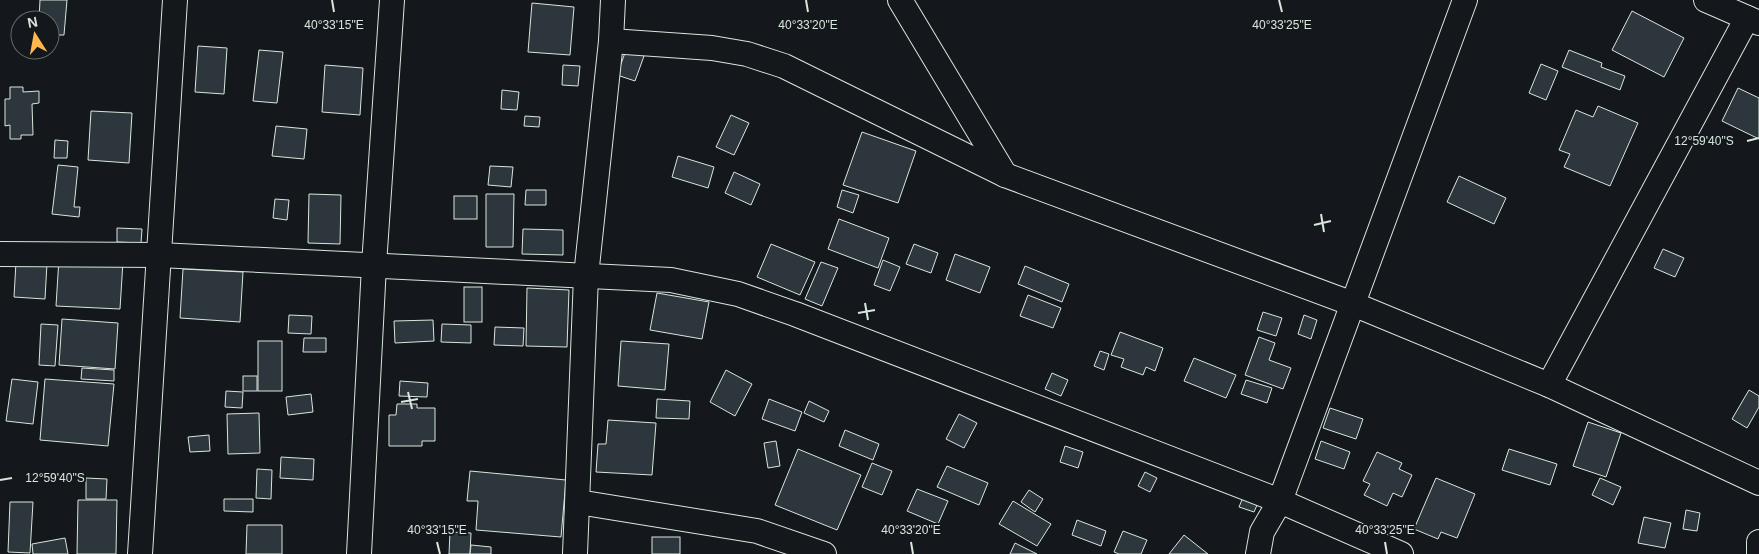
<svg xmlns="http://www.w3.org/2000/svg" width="1759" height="554" viewBox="0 0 1759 554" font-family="Arial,sans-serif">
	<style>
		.building { fill: #2c363c; stroke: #d8e6dc }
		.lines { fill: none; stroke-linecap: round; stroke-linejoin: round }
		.minor-casing { stroke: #d8e6dc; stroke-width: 26 }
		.minor { stroke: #14181c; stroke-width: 24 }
		.ticks { fill: none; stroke: #d8e6dc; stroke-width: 2 }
		.ticks-label { font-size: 12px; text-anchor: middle; fill: #d8e6dc; stroke: #14181c; stroke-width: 4; stroke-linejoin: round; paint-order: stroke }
	</style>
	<rect width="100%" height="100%" fill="#14181c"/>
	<g class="building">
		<polygon points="40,0 67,0 64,35 50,35 50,20 39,20"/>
		<polygon points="532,3 574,7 570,55 528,52"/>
		<polygon points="1632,11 1684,38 1664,77 1612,50"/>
		<polygon points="198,46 227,48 224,94 195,92"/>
		<polygon points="259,50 283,52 277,103 253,101"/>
		<polygon points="626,50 644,56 635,81 617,75"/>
		<polygon points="1569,50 1602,63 1601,67 1625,76 1620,90 1562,67"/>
		<polygon points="1541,64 1558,71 1546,100 1529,93"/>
		<polygon points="325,65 363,68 360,115 322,112"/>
		<polygon points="563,65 580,66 578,86 562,85"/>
		<polygon points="10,87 23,87 23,92 39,91 39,103 32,104 33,135 21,135 21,139 10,139 10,125 5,126 5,99 10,99"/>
		<polygon points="1738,88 1759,98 1759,139 1722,121"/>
		<polygon points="502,90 519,92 517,110 501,109"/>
		<polygon points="1598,106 1638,123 1610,186 1564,167 1570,154 1559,150 1576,110 1593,117"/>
		<polygon points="91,111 132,113 129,163 88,160"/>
		<polygon points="731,115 749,123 734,155 716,147"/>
		<polygon points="525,116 540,117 539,127 524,126"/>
		<polygon points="276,126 307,129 304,159 272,156"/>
		<polygon points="862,132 916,151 898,203 843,185"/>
		<polygon points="55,140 68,141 67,158 54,158"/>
		<polygon points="678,156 714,167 708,188 672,177"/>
		<polygon points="58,165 78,167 74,207 80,207 79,217 52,214"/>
		<polygon points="490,166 513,167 511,187 488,185"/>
		<polygon points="734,172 760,184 751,205 725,193"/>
		<polygon points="1459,176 1506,198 1494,224 1447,202"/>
		<polygon points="526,190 546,190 546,205 525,205"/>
		<polygon points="842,190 859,195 853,213 837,207"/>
		<polygon points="309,194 341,195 340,244 308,243"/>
		<polygon points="486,194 514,194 513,247 486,247"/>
		<rect x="454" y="196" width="23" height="23"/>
		<polygon points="275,199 289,200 287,220 273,218"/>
		<polygon points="839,219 889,238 878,268 828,249"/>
		<polygon points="117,228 142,229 141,243 117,242"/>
		<polygon points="523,229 563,230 563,255 522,254"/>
		<polygon points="771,244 815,262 800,295 757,277"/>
		<polygon points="914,244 938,253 931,273 906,264"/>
		<polygon points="1663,249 1684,258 1675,277 1654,268"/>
		<polygon points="955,254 990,267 980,293 946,280"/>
		<polygon points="59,258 123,261 120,309 56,306"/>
		<polygon points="883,260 900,267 890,291 874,285"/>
		<polygon points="16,262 47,263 45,299 14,297"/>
		<polygon points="821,262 838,268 822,306 805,299"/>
		<polygon points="1025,266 1069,284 1062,302 1018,284"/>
		<polygon points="183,269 243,272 240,322 180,318"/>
		<rect x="464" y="287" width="18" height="35"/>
		<polygon points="527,288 569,290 567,347 526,346"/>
		<polygon points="657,293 709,302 702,339 650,330"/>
		<polygon points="1028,295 1061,308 1053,328 1020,316"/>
		<polygon points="1263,312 1282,318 1276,336 1257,330"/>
		<polygon points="289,315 312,316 311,334 288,333"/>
		<polygon points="1304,315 1317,320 1311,339 1298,334"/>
		<polygon points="62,319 118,323 115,369 59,365"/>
		<polygon points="433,320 434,341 395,343 394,321"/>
		<polygon points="41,324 58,325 55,366 39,365"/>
		<polygon points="442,324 471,325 471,343 441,342"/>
		<polygon points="495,327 524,328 523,346 494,345"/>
		<polygon points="1120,332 1163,348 1155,371 1146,367 1143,375 1121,367 1124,359 1111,355"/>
		<polygon points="1259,337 1275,343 1269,360 1291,368 1283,389 1245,375"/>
		<polygon points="304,338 326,338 326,352 303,352"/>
		<rect x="258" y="341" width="24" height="50"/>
		<polygon points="621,341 669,344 665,390 618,386"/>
		<polygon points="1100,351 1109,354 1104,370 1094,366"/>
		<polygon points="1194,358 1236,375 1226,398 1184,381"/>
		<polygon points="82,368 114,370 114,381 81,379"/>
		<polygon points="726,370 752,384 735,416 710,402"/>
		<polygon points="1052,373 1068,380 1061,396 1045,389"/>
		<rect x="243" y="376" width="14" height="15"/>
		<polygon points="12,379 38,382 33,424 6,421"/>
		<polygon points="45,379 114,384 108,446 40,440"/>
		<polygon points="1246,380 1272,388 1267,403 1241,394"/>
		<polygon points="400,381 428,383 427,397 399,396"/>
		<polygon points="1749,390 1759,396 1759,407 1747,428 1732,419"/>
		<polygon points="226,391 243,392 242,408 225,407"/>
		<polygon points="311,394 313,412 288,415 286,397"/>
		<polygon points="657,399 690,401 689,419 656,418"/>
		<polygon points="769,399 802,412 795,431 762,419"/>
		<polygon points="809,401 829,411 824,422 804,413"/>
		<polygon points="397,404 417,404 417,408 435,408 435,441 422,441 422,446 389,446 389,415 396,415"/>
		<polygon points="1330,408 1363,419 1356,439 1323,428"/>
		<polygon points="259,413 260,453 228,454 227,414"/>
		<polygon points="959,414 977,423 964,448 946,439"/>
		<polygon points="608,420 656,423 652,475 596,472 598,444 606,444"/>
		<polygon points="1588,422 1621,433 1606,477 1573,466"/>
		<polygon points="845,430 879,444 873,460 839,446"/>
		<polygon points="209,435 210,451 190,452 188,437"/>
		<polygon points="776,441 780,466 768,468 764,443"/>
		<polygon points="1321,441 1350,452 1344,469 1315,459"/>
		<polygon points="1065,446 1083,452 1078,468 1060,462"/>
		<polygon points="798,449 861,475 837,530 775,505"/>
		<polygon points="1509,449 1557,464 1550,485 1502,470"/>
		<polygon points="1377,452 1402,463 1399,469 1412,475 1402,497 1393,493 1387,506 1364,495 1370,484 1363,481"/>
		<polygon points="281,457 314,459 313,480 280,478"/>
		<polygon points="872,463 892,471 882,495 862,487"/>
		<polygon points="947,466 988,483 979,505 937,487"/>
		<polygon points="257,469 272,470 271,499 256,498"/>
		<polygon points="470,471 566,480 561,537 476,530 478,501 467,501"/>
		<polygon points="1145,472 1157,478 1150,492 1138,486"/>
		<polygon points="86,478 107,479 106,499 86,499"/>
		<polygon points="1436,478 1475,494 1457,538 1441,532 1438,539 1414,529"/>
		<polygon points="1600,478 1621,487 1613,505 1592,495"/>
		<polygon points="917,489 948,501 938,524 907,511"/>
		<polygon points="1029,490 1043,499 1035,512 1021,502"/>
		<polygon points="1246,490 1261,496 1254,512 1239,507"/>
		<polygon points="224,499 253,499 253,512 224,511"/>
		<polygon points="78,500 117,500 116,554 77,554"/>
		<polygon points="1013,501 1051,524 1037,546 999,524"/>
		<polygon points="10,502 33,502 30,553 8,552"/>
		<polygon points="1686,510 1700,513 1697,531 1683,529"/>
		<polygon points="1644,517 1671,523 1665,548 1638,543"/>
		<polygon points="1077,520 1106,531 1101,546 1072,535"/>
		<polygon points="247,525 282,525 282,554 246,554"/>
		<polygon points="1123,531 1147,540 1141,554 1119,554 1114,552"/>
		<polygon points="450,532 471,533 470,554 449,554"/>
		<polygon points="1184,535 1208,554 1169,554"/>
		<rect x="652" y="537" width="28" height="17"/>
		<polygon points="65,538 68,554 33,554 32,544"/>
		<polygon points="1015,543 1037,554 1010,554"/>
		<polygon points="471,545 491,547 491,554 470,554"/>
	</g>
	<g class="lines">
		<defs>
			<g id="minor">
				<polyline points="900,0 1005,175"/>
				<polyline points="1706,0 1759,23"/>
				<polyline points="611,41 712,48 747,54 784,66 1005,175 1353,304 1549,385 1759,483"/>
				<polyline points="0,254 159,255 671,280 738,294 795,314 1280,501 1401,554"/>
				<polyline points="1549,385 1747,18"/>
				<polyline points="578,502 757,531 824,554"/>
				<polyline points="140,554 175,0"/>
				<polyline points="359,554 374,265 392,0"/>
				<polyline points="575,554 586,276 611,41 613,0"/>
				<polyline points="1258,554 1262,532 1280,501 1465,0"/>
				<polyline points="1759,554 1759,542"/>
			</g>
		</defs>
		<use href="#minor" class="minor-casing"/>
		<use href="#minor" class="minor"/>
	</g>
	<path class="ticks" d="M332,0L334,12M806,0L808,12M1279,0L1282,12M1747,141L1759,138M1321,214L1324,232M1314,225L1331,221M865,303L868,320M858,313L875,310M408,392L412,409M401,402L418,399M0,480L12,478M437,542L440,554M911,542L913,554M1385,542L1387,554"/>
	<g class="ticks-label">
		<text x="334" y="29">40°33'15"E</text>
		<text x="808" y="29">40°33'20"E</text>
		<text x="1282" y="29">40°33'25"E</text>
		<text x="1704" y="145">12°59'40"S</text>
		<text x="55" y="482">12°59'40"S</text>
		<text x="437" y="534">40°33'15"E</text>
		<text x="911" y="534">40°33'20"E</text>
		<text x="1385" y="534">40°33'25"E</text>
	</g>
	<g transform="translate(35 35) rotate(349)"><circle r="24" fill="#14181c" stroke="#626a69"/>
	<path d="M0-4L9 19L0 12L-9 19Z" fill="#ffb74d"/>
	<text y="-8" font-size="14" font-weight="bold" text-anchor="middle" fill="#d8e6dc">N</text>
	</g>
</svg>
